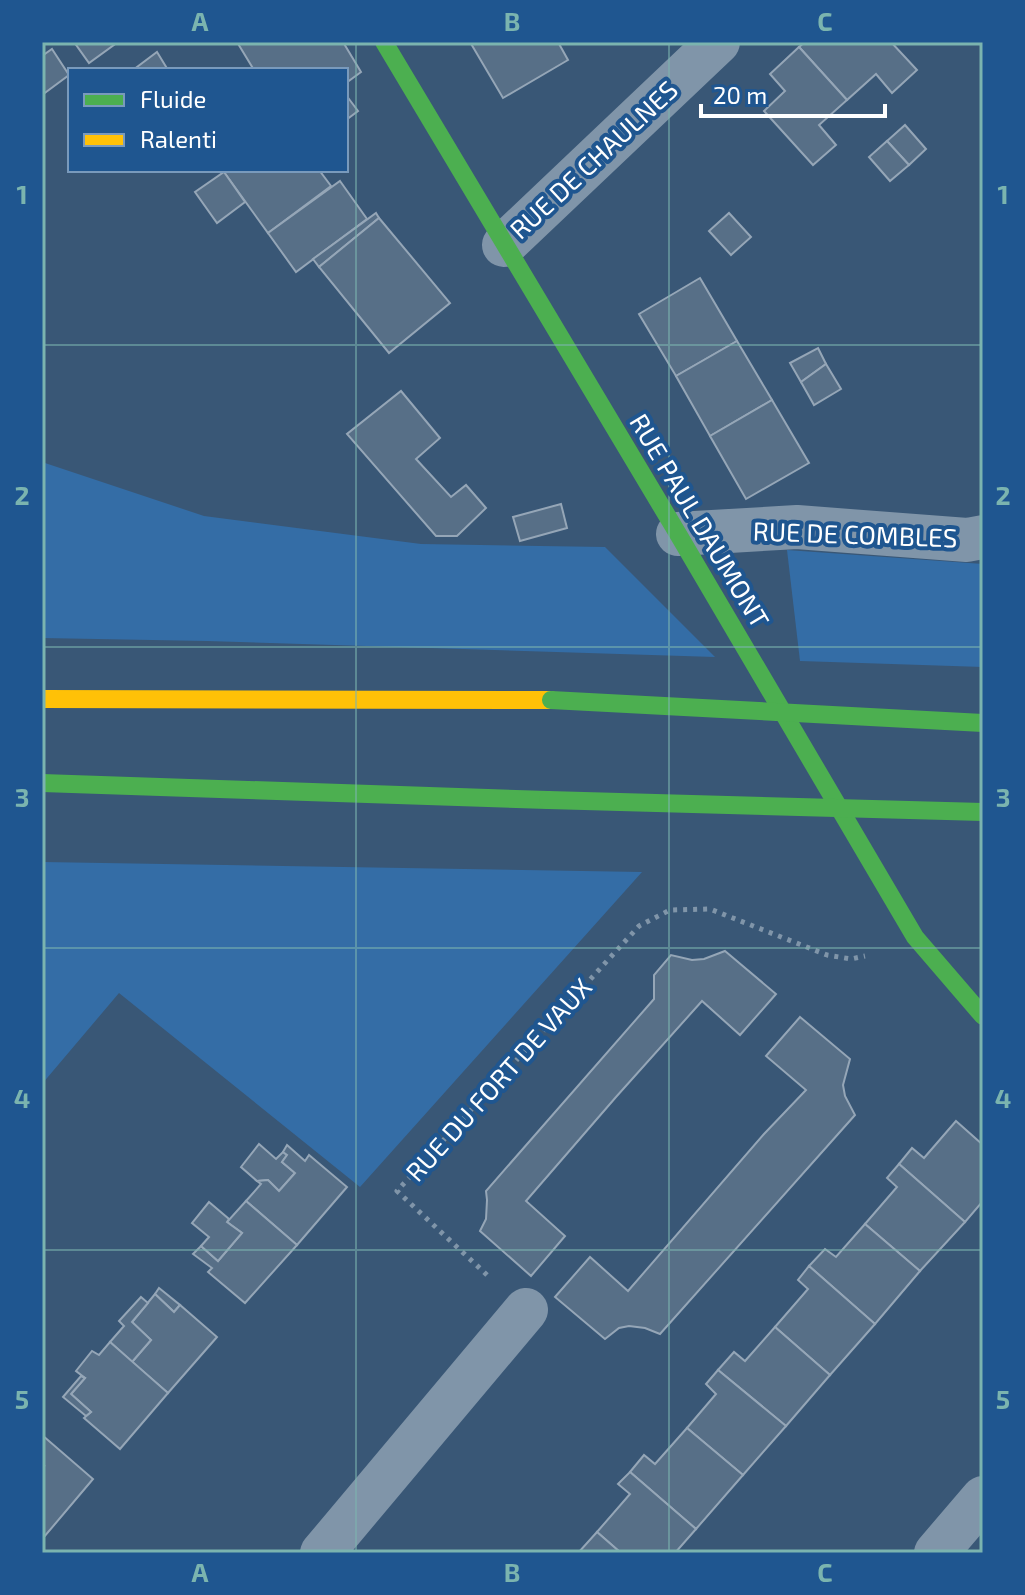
<svg xmlns="http://www.w3.org/2000/svg" width="1025" height="1595" viewBox="0 0 1025 1595" font-family="'Exo 2',sans-serif">
	<style>
		.green { fill: #346da6 }
		.building { fill: #576f87; stroke: #95a6b7; stroke-width: 2 }
		.lines { fill: none; stroke-linecap: round; stroke-linejoin: round }
		.path { stroke: #8095a9; stroke-width: 5; stroke-dasharray: 4 6; stroke-linecap: butt }
		.street { stroke: #8095a9; stroke-width: 44 }
		.fast { stroke: #4caf50; stroke-width: 18 }
		.slow { stroke: #ffc107; stroke-width: 18 }
		.fast-bridge { stroke: #4caf50; stroke-width: 18 }
		.grid { fill: none; stroke: #7bb4af; stroke-width: 2; stroke-opacity: 0.55 }
		.labels { text-anchor: middle; stroke-width: 8; stroke-linejoin: round; paint-order: stroke }
		.street-label { font-size: 26px; fill: #fff; stroke: #1f5690 }
		.neatline { fill: none; stroke: #7bb4af; stroke-width: 3 }
		.grid-label { font-size: 26px; text-anchor: middle; font-weight: bold; fill: #7bb4af }
	</style>
	<rect width="100%" height="100%" fill="#395776"/>
	<g class="green">
		<polygon points="42,462 204,516 421,544 605,547 715,657 207,641 42,638"/>
		<polygon points="787,550 983,564 983,667 800,661"/>
		<polygon points="42,862 642,872 360,1187 119,993 42,1084"/>
	</g>
	<g class="building">
		<polygon points="74,42 118,42 89,63"/>
		<polygon points="237,42 343,42 361,72 346,83 346,70 254,70"/>
		<polygon points="470,42 558,42 568,60 503,98"/>
		<polygon points="805,42 891,42 917,70 892,93 876,74 847,100 799,47"/>
		<polygon points="799,47 847,100 819,125 836,145 813,165 764,111 785,91 770,74"/>
		<polygon points="52,49 69,75 42,95 42,56"/>
		<polygon points="157,52 168,70 133,70"/>
		<polygon points="346,95 358,111 346,120"/>
		<polygon points="905,125 926,149 909,165 887,141"/>
		<polygon points="887,141 909,165 890,181 869,157"/>
		<polygon points="227,170 319,170 331,186 268,233 224,172"/>
		<polygon points="224,172 245,202 217,223 195,192"/>
		<polygon points="340,181 367,219 296,272 268,233"/>
		<polygon points="376,213 379,218 319,267 313,259"/>
		<polygon points="729,213 751,237 731,255 709,231"/>
		<polygon points="379,218 450,303 389,353 319,267"/>
		<polygon points="700,278 737,341 676,376 639,314"/>
		<polygon points="737,341 772,400 710,436 676,376"/>
		<polygon points="818,348 826,364 801,382 790,363"/>
		<polygon points="826,364 841,389 814,405 801,382"/>
		<polygon points="401,391 440,438 416,459 451,497 466,485 486,508 457,536 436,536 347,434"/>
		<polygon points="772,400 809,463 746,499 710,436"/>
		<polygon points="561,504 567,528 520,541 513,517"/>
		<polygon points="725,951 776,994 740,1035 702,1001 616,1097 526,1201 565,1236 531,1276 480,1231 486,1219 487,1200 486,1191 654,999 654,975 671,955 692,960 704,959"/>
		<polygon points="800,1017 850,1059 843,1085 845,1096 855,1115 660,1334 645,1328 629,1326 619,1328 605,1339 555,1297 590,1257 628,1291 764,1134 806,1090 766,1056"/>
		<polygon points="956,1121 983,1145 983,1201 965,1222 899,1164 912,1148 924,1158"/>
		<polygon points="259,1144 276,1159 283,1152 287,1155 282,1162 295,1173 279,1191 268,1180 257,1181 241,1167"/>
		<polygon points="287,1145 305,1161 309,1155 347,1187 297,1245 246,1201 261,1184 257,1181 268,1180 279,1191 295,1173 282,1162 287,1155 283,1152"/>
		<polygon points="899,1164 965,1222 920,1271 865,1224 897,1187 887,1178"/>
		<polygon points="246,1201 297,1245 245,1303 208,1272 212,1268 193,1254 201,1246 218,1261 242,1233 227,1222"/>
		<polygon points="209,1202 229,1219 227,1222 242,1233 218,1261 201,1246 209,1237 192,1223"/>
		<polygon points="865,1224 920,1271 875,1324 809,1266 825,1249 836,1257"/>
		<polygon points="809,1266 875,1324 830,1375 775,1327 808,1289 798,1280"/>
		<polygon points="159,1288 180,1305 174,1312 155,1294"/>
		<polygon points="155,1294 174,1312 180,1305 217,1337 168,1393 132,1362 151,1340 132,1322"/>
		<polygon points="141,1297 148,1303 132,1322 151,1340 132,1362 110,1342 124,1326 119,1321"/>
		<polygon points="775,1327 830,1375 786,1426 718,1370 734,1352 745,1361"/>
		<polygon points="110,1342 168,1393 120,1449 84,1418 91,1412 71,1394 85,1378 76,1371 92,1351 99,1355"/>
		<polygon points="718,1370 786,1426 743,1475 687,1428 716,1394 706,1384"/>
		<polygon points="81,1376 85,1378 71,1394 91,1412 86,1416 63,1397"/>
		<polygon points="687,1428 743,1475 696,1529 630,1472 644,1455 655,1464"/>
		<polygon points="42,1435 93,1479 44,1537 42,1536 42,1468 44,1466 42,1465"/>
		<polygon points="630,1472 696,1529 675,1553 621,1553 597,1532 630,1494 618,1484"/>
		<polygon points="597,1532 621,1553 578,1553"/>
	</g>
	<g class="lines">
		<polyline class="path" points="487,1275 397,1191 639,926 670,910 710,909 827,955 851,959 865,956"/>
		<g class="street">
			<polyline points="504,245 718,42"/>
			<polyline points="678,534 797,527 967,540 983,537"/>
			<polyline points="322,1553 526,1310"/>
			<polyline points="936,1553 983,1498"/>
		</g>
		<g class="fast">
			<polyline points="384,42 678,534 915,937 983,1016"/>
			<polyline points="42,783 548,800"/>
		</g>
		<polyline class="slow" points="42,699 551,700"/>
		<g class="fast-bridge">
			<polyline points="551,700 983,723"/>
			<polyline points="548,800 983,812"/>
		</g>
	</g>
	<path class="grid" d="M356,42V1553M669,42V1553M42,345H983M42,647H983M42,948H983M42,1250H983"/>
	<g class="labels">
		<g class="street-label">
			<text transform="translate(594 160) rotate(-43)" y="9">RUE DE CHAULNES</text>
			<text transform="translate(699 521) rotate(59)" y="9">RUE PAUL DAUMONT</text>
			<text transform="translate(855 535) rotate(2)" y="9">RUE DE COMBLES</text>
			<text transform="translate(499 1080) rotate(-48)" y="9">RUE DU FORT DE VAUX</text>
		</g>
	</g>
	<rect width="1025" height="1595" fill="none" stroke="#1f5690" stroke-width="88"/>
	<rect x="68" y="68" width="280" height="104" fill="#1f5690" stroke="#799abc" stroke-width="2"/>
	<rect x="84" y="94" width="40" height="12" fill="#4caf50" stroke="#799abc" stroke-width="2"/>
	<text x="140" y="108" font-size="24" fill="#ffffff">Fluide</text>
	<rect x="84" y="134" width="40" height="12" fill="#ffc107" stroke="#799abc" stroke-width="2"/>
	<text x="140" y="148" font-size="24" fill="#ffffff">Ralenti</text>
	<path d="M701 104v12h184v-12" fill="none" stroke="#ffffff" stroke-width="4"/>
	<text x="713" y="104" font-size="24" fill="#ffffff" stroke="#1f5690" stroke-width="6" paint-order="stroke">20 m</text>
	<rect x="44" y="44" width="937" height="1507" class="neatline"/>
	<g class="grid-label">
		<text x="200" y="31">A</text>
		<text x="512" y="31">B</text>
		<text x="825" y="31">C</text>
		<text x="22" y="204">1</text>
		<text x="1003" y="204">1</text>
		<text x="22" y="505">2</text>
		<text x="1003" y="505">2</text>
		<text x="22" y="807">3</text>
		<text x="1003" y="807">3</text>
		<text x="22" y="1108">4</text>
		<text x="1003" y="1108">4</text>
		<text x="22" y="1409">5</text>
		<text x="1003" y="1409">5</text>
		<text x="200" y="1582">A</text>
		<text x="512" y="1582">B</text>
		<text x="825" y="1582">C</text>
	</g>
</svg>
